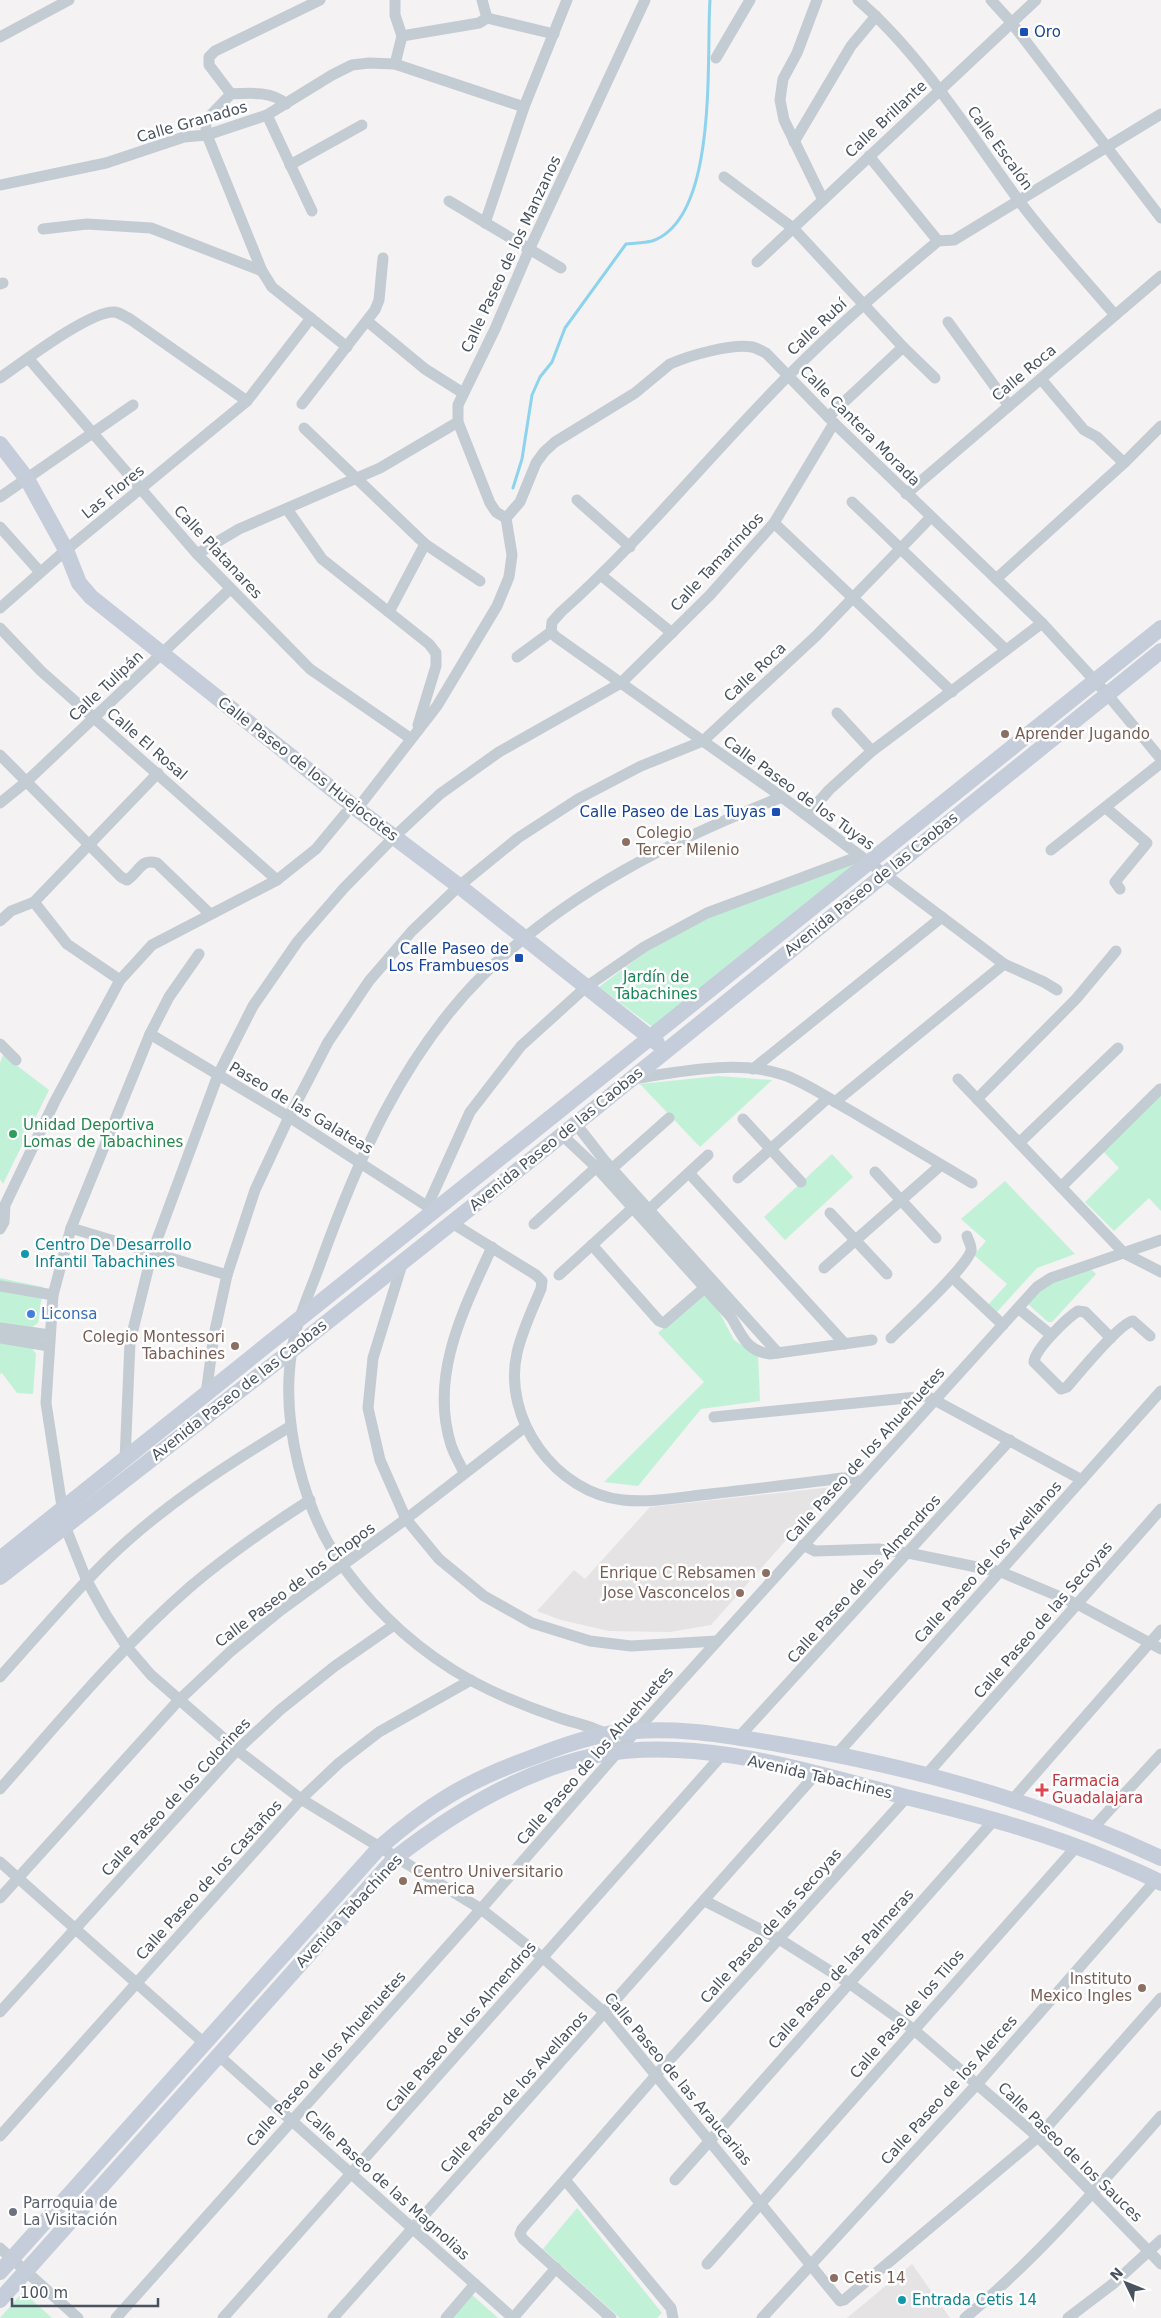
<svg xmlns="http://www.w3.org/2000/svg" width="1161" height="2318" viewBox="0 0 1161 2318" font-family="'DejaVu Sans',sans-serif">
	<style>
		.education { fill: #e5e3e4 }
		.green { fill: #c1f1d7 }
		.lines { fill: none; stroke-linecap: round; stroke-linejoin: round }
		.stream { stroke: #8ed3ee; stroke-width: 3 }
		.street { stroke: #c3cbd3; stroke-width: 11 }
		.secondary { stroke: #c5cdda; stroke-width: 16 }
		.transit-dot { fill: #1a4fb4; stroke: #fff; stroke-width: 2 }
		.education-dot { fill: #8d6e63; stroke: #fff; stroke-width: 2 }
		.leisure-dot { fill: #2e9e5b; stroke: #fff; stroke-width: 2 }
		.culture-dot { fill: #0f9aa8; stroke: #fff; stroke-width: 2 }
		.shop-dot { fill: #3f7fe0; stroke: #fff; stroke-width: 2 }
		.health-dot { fill: #e0444e; stroke: #fff; stroke-width: 2 }
		.worship-dot { fill: #6b7280; stroke: #fff; stroke-width: 2 }
		.labels { text-anchor: middle; stroke-width: 5; stroke-linejoin: round; paint-order: stroke }
		.transit-label { font-size: 15px; fill: #164399; stroke: #fff; text-anchor: end }
		.street-label { font-size: 15px; fill: #495360; stroke: #fff }
		.education-label { font-size: 15px; fill: #785e54; stroke: #fff; text-anchor: start }
		.park-label { font-size: 15px; fill: #178455; stroke: #fff }
		.leisure-label { font-size: 15px; fill: #27864d; stroke: #fff; text-anchor: start }
		.culture-label { font-size: 15px; fill: #0d838f; stroke: #fff; text-anchor: start }
		.shop-label { font-size: 15px; fill: #366cbe; stroke: #fff; text-anchor: start }
		.health-label { font-size: 15px; fill: #be3a42; stroke: #fff; text-anchor: start }
		.worship-label { font-size: 15px; fill: #5b616d; stroke: #fff; text-anchor: start }
	</style>
	<rect width="100%" height="100%" fill="#f4f2f2"/>
	<g class="education">
		<polygon points="833,1487 711,1625 670,1632 609,1631 561,1620 537,1611 574,1570 585,1579 650,1507"/>
		<polygon points="912,2264 950,2318 847,2318"/>
	</g>
	<g class="green">
		<polygon points="850,862 857,867 654,1028 599,987 646,952 709,917"/>
		<polygon points="3,1055 49,1090 3,1184 0,1179 0,1063"/>
		<polygon points="718,1076 772,1080 700,1147 640,1084"/>
		<polygon points="1161,1094 1161,1211 1149,1198 1114,1231 1085,1202 1119,1168 1103,1151"/>
		<polygon points="832,1154 853,1177 785,1240 764,1217"/>
		<polygon points="1005,1181 1075,1254 1037,1268 996,1313 988,1305 1007,1284 974,1255 986,1241 961,1219"/>
		<polygon points="1090,1268 1096,1274 1052,1322 1048,1322 1029,1305 1029,1301 1045,1284"/>
		<polygon points="0,1278 43,1287 38,1323 32,1327 0,1323"/>
		<polygon points="703,1292 717,1308 734,1340 758,1356 760,1401 701,1409 638,1486 604,1482 704,1382 658,1333"/>
		<polygon points="0,1342 31,1347 36,1354 33,1394 17,1393 2,1373 0,1374"/>
		<polygon points="577,2208 662,2313 657,2318 620,2318 543,2249"/>
		<polygon points="23,2292 52,2318 0,2318"/>
		<polygon points="471,2294 498,2318 451,2318"/>
	</g>
	<g class="lines">
		<path class="stream" d="M513,488L522,459L532,395L540,377L552,362L565,328L626,244C634,243 644,243 652,241C719,218 706,57 710,0"/>
		<g class="street">
			<polyline points="482,0 487,18"/>
			<polyline points="817,0 797,53 783,79 780,100 784,120 823,200"/>
			<path d="M858,0C920,53 969,132 1017,198C1047,239 1083,277 1115,315"/>
			<polyline points="991,0 1011,22 1161,218"/>
			<polyline points="487,18 554,34"/>
			<polyline points="402,36 479,23 487,18"/>
			<polyline points="0,37 69,0"/>
			<polyline points="716,58 750,0"/>
			<polyline points="395,64 402,36 395,15 395,0"/>
			<polyline points="231,94 209,65 209,57 215,51 320,0"/>
			<path d="M286,104C273,91 249,93 231,94L205,121L207,135L262,271L272,287L347,347"/>
			<polyline points="267,115 312,211"/>
			<polyline points="794,142 851,46 876,16"/>
			<polyline points="869,156 938,241"/>
			<polyline points="290,165 362,125"/>
			<polyline points="724,177 793,228 903,347 935,378"/>
			<polyline points="0,185 106,163 184,137 207,135 267,115 332,75 352,65 369,63 395,64 524,107"/>
			<polyline points="449,201 561,268"/>
			<polyline points="485,223 524,107 567,0"/>
			<polyline points="43,229 87,224 151,228 262,271"/>
			<polyline points="757,262 1036,0"/>
			<polyline points="0,284 3,283"/>
			<polyline points="367,321 425,369 463,393"/>
			<polyline points="948,322 1009,406"/>
			<polyline points="29,359 197,554 310,669 410,738"/>
			<path d="M0,378C22,363 90,310 115,312C120,313 126,317 130,319L247,401"/>
			<polyline points="1041,379 1084,430 1097,437 1124,463"/>
			<polyline points="302,404 375,310 379,300 383,258"/>
			<polyline points="828,417 903,347"/>
			<polyline points="304,428 425,544 480,581"/>
			<polyline points="906,494 1161,276"/>
			<polyline points="0,497 133,405"/>
			<polyline points="577,500 630,547"/>
			<polyline points="852,502 1006,650"/>
			<polyline points="287,509 322,559 429,644 436,653 436,666 418,725"/>
			<path d="M506,518L520,502L536,463L544,452L555,442L635,393L670,364C688,356 732,343 752,347C757,348 762,351 766,353L834,423L1042,623L1107,694L1161,759"/>
			<polyline points="506,518 496,512 490,503 458,422 458,405 495,329 529,250 645,0"/>
			<polyline points="774,523 952,692"/>
			<polyline points="0,527 40,572"/>
			<polyline points="197,554 239,529 380,468 458,422"/>
			<polyline points="602,576 672,633"/>
			<polyline points="996,579 1124,463 1161,426"/>
			<polyline points="0,608 66,550 247,401 311,318"/>
			<polyline points="389,612 425,544"/>
			<polyline points="0,628 41,671 277,880"/>
			<path d="M551,632L552,622L561,612C643,539 711,453 789,375C836,327 887,284 938,241L954,240L1161,114"/>
			<polyline points="551,632 556,637 782,797 1004,964 1044,982 1057,990"/>
			<polyline points="517,657 551,632"/>
			<polyline points="837,713 872,751"/>
			<path d="M0,755L121,877L127,880C140,872 140,858 157,863L210,914"/>
			<polyline points="0,803 26,782 230,589"/>
			<polyline points="1106,808 1147,843 1115,882 1120,889"/>
			<polyline points="357,809 437,706 497,606 509,577 512,555 506,518"/>
			<polyline points="807,815 829,790 872,751 1042,623"/>
			<polyline points="1051,850 1161,763"/>
			<polyline points="34,902 67,944 120,980"/>
			<polyline points="0,921 11,911 34,902 158,773"/>
			<polyline points="199,954 169,997 150,1034 71,1228 53,1295 46,1403 65,1526 87,1581 106,1615 127,1647 151,1675 237,1750 301,1799 481,1909 542,1957 605,2013 840,2301 844,2300 1038,2137 1161,1998"/>
			<polyline points="150,1034 289,1117 433,1210"/>
			<polyline points="0,1044 16,1060"/>
			<polyline points="753,1069 942,917"/>
			<path d="M632,1079C678,1072 738,1059 784,1075C807,1083 829,1099 851,1111C891,1135 931,1159 972,1183"/>
			<polyline points="958,1079 1124,1253 1161,1272"/>
			<polyline points="977,1099 1076,999 1116,951"/>
			<polyline points="835,1102 1004,964"/>
			<polyline points="743,1119 801,1182"/>
			<polyline points="576,1124 604,1160 778,1353"/>
			<path d="M562,1135L596,1167L731,1317C742,1335 746,1351 770,1354L872,1340"/>
			<polyline points="1019,1143 1118,1048"/>
			<polyline points="875,1172 936,1238"/>
			<polyline points="607,1173 669,1118"/>
			<polyline points="689,1173 845,1344"/>
			<polyline points="738,1178 828,1098"/>
			<polyline points="1061,1187 1160,1089"/>
			<polyline points="427,1207 470,1112 521,1046 586,987 644,947 707,913 860,856"/>
			<polyline points="830,1213 887,1274"/>
			<polyline points="643,1215 708,1155"/>
			<path d="M452,1223L536,1275L542,1281L541,1289C532,1310 522,1331 517,1353C502,1419 556,1493 623,1500C652,1503 681,1497 710,1494C754,1489 798,1484 842,1478H852L860,1482"/>
			<polyline points="534,1224 601,1163"/>
			<polyline points="71,1228 227,1275"/>
			<polyline points="0,1229 4,1222 5,1205 55,1101 120,980 152,945 277,880 316,849 345,814"/>
			<polyline points="592,1245 659,1321 664,1323 709,1284"/>
			<polyline points="403,1261 373,1358 368,1408 380,1460 406,1519 439,1559 484,1596 532,1623 590,1641 631,1646 717,1641"/>
			<polyline points="824,1268 941,1165"/>
			<polyline points="559,1275 637,1204"/>
			<polyline points="952,1277 1003,1325"/>
			<polyline points="0,1286 53,1295"/>
			<polyline points="1018,1308 1051,1335"/>
			<polyline points="0,1328 50,1335"/>
			<polyline points="0,1338 49,1346"/>
			<path d="M891,1338C907,1322 965,1269 971,1251C972,1246 968,1240 967,1236"/>
			<path d="M1111,1338L1085,1312L1078,1311C1067,1318 1035,1349 1034,1362L1061,1389L1067,1387C1078,1374 1120,1323 1133,1321L1150,1336"/>
			<polyline points="206,1394 214,1335 227,1275 255,1190 289,1117 328,1042 369,981 412,931 459,886 518,838 578,799 641,766 703,741 816,636 931,517"/>
			<polyline points="714,1417 927,1396 1082,1480"/>
			<polyline points="125,1460 130,1342 152,1253 218,1075 253,1006 298,941 344,888 394,837 440,794 499,752 621,683 710,595 774,523 834,423"/>
			<path d="M464,1473C460,1464 454,1454 451,1445C429,1375 464,1309 492,1247"/>
			<polyline points="803,1545 815,1551 878,1549 908,1553 1001,1572 1077,1604 1161,1649"/>
			<path d="M0,1677C36,1637 71,1595 110,1557C164,1505 228,1464 291,1426"/>
			<polyline points="739,1737 1010,1440"/>
			<path d="M619,1752C616,1747 612,1739 607,1735C597,1727 570,1722 557,1717C527,1707 498,1695 470,1680C420,1652 378,1614 345,1569C303,1512 280,1420 292,1350C296,1322 309,1294 319,1267C357,1161 402,1056 483,975C567,892 674,839 782,797"/>
			<polyline points="837,1754 1161,1391"/>
			<polyline points="927,1774 1161,1509"/>
			<path d="M0,1789C61,1720 120,1648 190,1587C228,1555 268,1527 310,1500"/>
			<polyline points="1013,1799 1161,1630"/>
			<polyline points="1093,1828 1161,1754"/>
			<polyline points="0,1862 204,2043"/>
			<polyline points="0,1898 178,1701 230,1652 281,1610 406,1519 525,1427"/>
			<polyline points="705,1901 779,1939 849,1983 913,2029 1038,2137 1161,2264"/>
			<polyline points="0,2012 237,1750 280,1710 335,1666 394,1625"/>
			<polyline points="218,2055 513,2318"/>
			<polyline points="0,2136 301,1799 339,1763 379,1732 471,1680"/>
			<polyline points="675,2180 995,1819"/>
			<polyline points="566,2181 671,2308 673,2318"/>
			<polyline points="0,2248 78,2318"/>
			<polyline points="707,2264 1077,1846"/>
			<polyline points="116,2318 481,1909 637,1730 1037,1287 1051,1278 1161,1240"/>
			<polyline points="223,2318 722,1755"/>
			<polyline points="333,2318 816,1774"/>
			<polyline points="446,2318 475,2284"/>
			<polyline points="513,2318 556,2268"/>
			<polyline points="611,2318 523,2239 520,2234 522,2229 657,2074 907,1797"/>
			<polyline points="762,2318 978,2083 1156,1880"/>
			<path d="M965,2318C1037,2258 1099,2186 1161,2116"/>
			<polyline points="1068,2318 1114,2283 1161,2240"/>
		</g>
		<g class="secondary">
			<polyline points="0,444 27,479 66,550 79,583 91,597 357,809 459,886 657,1043"/>
			<polyline points="0,1559 1161,628"/>
			<polyline points="0,1577 292,1350 562,1135 1161,651"/>
			<path d="M0,2272L379,1848C428,1805 467,1781 528,1759C554,1749 580,1739 608,1734C667,1725 719,1734 778,1744C910,1766 1039,1801 1161,1858"/>
			<path d="M0,2300L395,1858C454,1812 523,1770 597,1755C699,1735 812,1773 910,1798C979,1815 1047,1833 1113,1861C1129,1868 1146,1874 1161,1883"/>
		</g>
	</g>
	<g class="transit-dot">
		<rect x="1019" y="27" width="10" height="10" rx="2.5"/>
		<rect x="771" y="807" width="10" height="10" rx="2.5"/>
		<rect x="514" y="953" width="10" height="10" rx="2.5"/>
	</g>
	<g class="education-dot">
		<circle cx="1005" cy="734" r="5"/>
		<circle cx="626" cy="842" r="5"/>
		<circle cx="235" cy="1346" r="5"/>
		<circle cx="766" cy="1573" r="5"/>
		<circle cx="740" cy="1593" r="5"/>
		<circle cx="403" cy="1881" r="5"/>
		<circle cx="1142" cy="1988" r="5"/>
		<circle cx="834" cy="2278" r="5"/>
	</g>
	<circle class="leisure-dot" cx="13" cy="1134" r="5"/>
	<g class="culture-dot">
		<circle cx="25" cy="1254" r="5"/>
		<circle cx="902" cy="2300" r="5"/>
	</g>
	<circle class="shop-dot" cx="31" cy="1314" r="5"/>
	<path class="health-dot" d="M1039.5 1782.5h5v5h5v5h-5v5h-5v-5h-5v-5h5z"/>
	<circle class="worship-dot" cx="13" cy="2212" r="5"/>
	<g class="labels">
		<g class="transit-label">
			<text x="1034" y="37" text-anchor="start">Oro</text>
			<text x="766" y="817">Calle Paseo de Las Tuyas</text>
			<text x="509" y="954">Calle Paseo de<tspan x="509" dy="17">Los Frambuesos</tspan></text>
		</g>
		<g class="street-label">
			<text transform="translate(886 119) rotate(-43)" y="5">Calle Brillante</text>
			<text transform="translate(192 122) rotate(-16)" y="5">Calle Granados</text>
			<text transform="translate(1000 148) rotate(54)" y="5">Calle Escalón</text>
			<text transform="translate(511 254) rotate(-65)" y="5">Calle Paseo de los Manzanos</text>
			<text transform="translate(817 327) rotate(-43)" y="5">Calle Rubí</text>
			<text transform="translate(1024 373) rotate(-40)" y="5">Calle Roca</text>
			<text transform="translate(860 426) rotate(45)" y="5">Calle Cantera Morada</text>
			<text transform="translate(113 492) rotate(-39)" y="5">Las Flores</text>
			<text transform="translate(218 552) rotate(47)" y="5">Calle Platanares</text>
			<text transform="translate(717 562) rotate(-47)" y="5">Calle Tamarindos</text>
			<text transform="translate(755 672) rotate(-43)" y="5">Calle Roca</text>
			<text transform="translate(106 686) rotate(-43)" y="5">Calle Tulipán</text>
			<text transform="translate(147 744) rotate(41)" y="5">Calle El Rosal</text>
			<text transform="translate(308 769) rotate(38)" y="5">Calle Paseo de los Huejocotes</text>
			<text transform="translate(799 793) rotate(36)" y="5">Calle Paseo de los Tuyas</text>
			<text transform="translate(871 884) rotate(-39)" y="5">Avenida Paseo de las Caobas</text>
			<text transform="translate(301 1108) rotate(31)" y="5">Paseo de las Galateas</text>
			<text transform="translate(556 1139) rotate(-39)" y="5">Avenida Paseo de las Caobas</text>
			<text transform="translate(239 1390) rotate(-38)" y="5">Avenida Paseo de las Caobas</text>
			<text transform="translate(865 1455) rotate(-48)" y="5">Calle Paseo de los Ahuehuetes</text>
			<text transform="translate(988 1562) rotate(-48)" y="5">Calle Paseo de los Avellanos</text>
			<text transform="translate(864 1579) rotate(-48)" y="5">Calle Paseo de los Almendros</text>
			<text transform="translate(295 1585) rotate(-37)" y="5">Calle Paseo de los Chopos</text>
			<text transform="translate(1043 1620) rotate(-49)" y="5">Calle Paseo de las Secoyas</text>
			<text transform="translate(595 1756) rotate(-49)" y="5">Calle Paseo de los Ahuehuetes</text>
			<text transform="translate(820 1777) rotate(13)" y="5">Avenida Tabachines</text>
			<text transform="translate(176 1797) rotate(-47)" y="5">Calle Paseo de los Colorines</text>
			<text transform="translate(209 1880) rotate(-48)" y="5">Calle Paseo de los Castaños</text>
			<text transform="translate(349 1911) rotate(-47)" y="5">Avenida Tabachines</text>
			<text transform="translate(771 1926) rotate(-48)" y="5">Calle Paseo de las Secoyas</text>
			<text transform="translate(841 1969) rotate(-48)" y="5">Calle Paseo de las Palmeras</text>
			<text transform="translate(907 2014) rotate(-49)" y="5">Calle Pase de los Tilos</text>
			<text transform="translate(461 2027) rotate(-49)" y="5">Calle Paseo de los Almendros</text>
			<text transform="translate(326 2059) rotate(-48)" y="5">Calle Paseo de los Ahuehuetes</text>
			<text transform="translate(678 2079) rotate(50)" y="5">Calle Paseo de las Araucarias</text>
			<text transform="translate(949 2090) rotate(-48)" y="5">Calle Paseo de los Alerces</text>
			<text transform="translate(514 2092) rotate(-48)" y="5">Calle Paseo de los Avellanos</text>
			<text transform="translate(1070 2152) rotate(44)" y="5">Calle Paseo de los Sauces</text>
			<text transform="translate(387 2185) rotate(42)" y="5">Calle Paseo de las Magnolias</text>
		</g>
		<g class="education-label">
			<text x="1015" y="739">Aprender Jugando</text>
			<text x="636" y="838">Colegio<tspan x="636" dy="17">Tercer Milenio</tspan></text>
			<text x="225" y="1342" text-anchor="end">Colegio Montessori<tspan x="225" dy="17">Tabachines</tspan></text>
			<text x="756" y="1578" text-anchor="end">Enrique C Rebsamen</text>
			<text x="730" y="1598" text-anchor="end">Jose Vasconcelos</text>
			<text x="413" y="1877">Centro Universitario<tspan x="413" dy="17">America</tspan></text>
			<text x="1132" y="1984" text-anchor="end">Instituto<tspan x="1132" dy="17">Mexico Ingles</tspan></text>
			<text x="844" y="2283">Cetis 14</text>
		</g>
		<g class="park-label">
			<text x="656" y="982">Jardín de<tspan x="656" dy="17">Tabachines</tspan></text>
		</g>
		<g class="leisure-label">
			<text x="23" y="1130">Unidad Deportiva<tspan x="23" dy="17">Lomas de Tabachines</tspan></text>
		</g>
		<g class="culture-label">
			<text x="35" y="1250">Centro De Desarrollo<tspan x="35" dy="17">Infantil Tabachines</tspan></text>
			<text x="912" y="2305">Entrada Cetis 14</text>
		</g>
		<g class="shop-label">
			<text x="41" y="1319">Liconsa</text>
		</g>
		<g class="health-label">
			<text x="1052" y="1786">Farmacia<tspan x="1052" dy="17">Guadalajara</tspan></text>
		</g>
		<g class="worship-label">
			<text x="23" y="2208">Parroquia de<tspan x="23" dy="17">La Visitación</tspan></text>
		</g>
	</g>
	<g transform="translate(1126 2283) rotate(313)" stroke="#ffffff" stroke-width="4" paint-order="stroke">
	<path d="M0-4L9 19L0 12L-9 19Z" fill="#495360"/>
	<text y="-8" font-size="14" font-weight="bold" text-anchor="middle" fill="#495360">N</text>
	</g>
	<path d="M12 2298v8h146v-8" fill="none" stroke="#495360" stroke-width="2.5"/>
	<text x="20" y="2298" font-size="15" fill="#495360" stroke="#ffffff" stroke-width="4" paint-order="stroke">100 m</text>
</svg>
